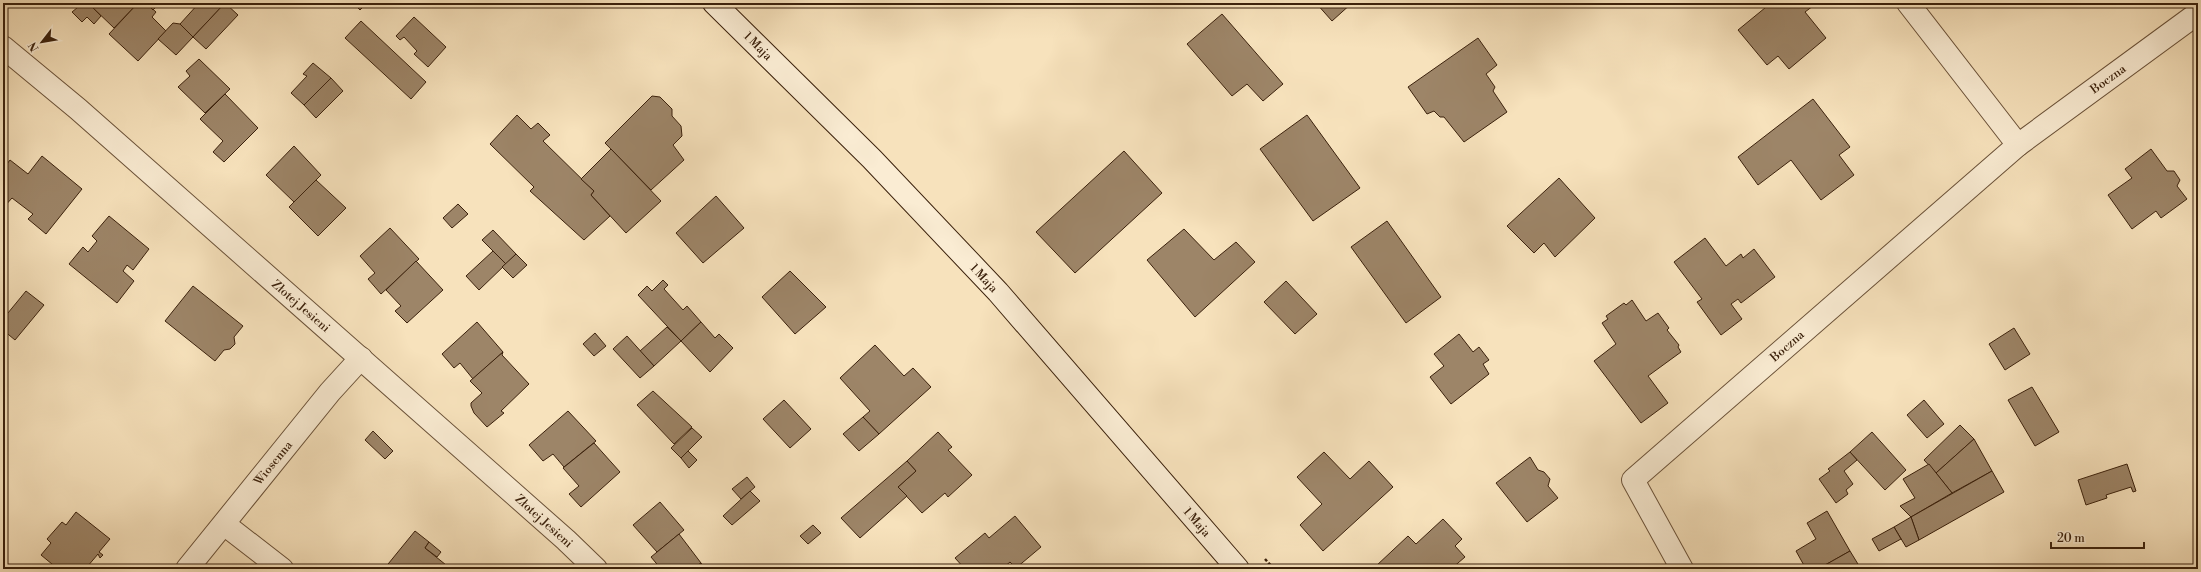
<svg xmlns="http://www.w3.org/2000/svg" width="2201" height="572" viewBox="0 0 2201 572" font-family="'Libre Bodoni',serif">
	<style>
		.building { fill: #9d8568; stroke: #3b210c }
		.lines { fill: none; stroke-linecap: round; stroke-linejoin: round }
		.minor-casing { stroke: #6a5138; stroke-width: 24 }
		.secondary-casing { stroke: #3b210c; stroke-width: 24 }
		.path { stroke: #3b210c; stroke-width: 2.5; stroke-dasharray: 3 2; stroke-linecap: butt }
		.minor { stroke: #faecd3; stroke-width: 22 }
		.secondary { stroke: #faecd3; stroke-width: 22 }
		.labels { text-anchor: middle; stroke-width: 3; stroke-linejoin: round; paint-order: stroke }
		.street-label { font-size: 12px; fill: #3b210c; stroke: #faecd3 }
	</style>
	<rect width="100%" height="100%" fill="#f7e2bc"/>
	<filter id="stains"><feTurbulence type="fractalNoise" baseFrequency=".005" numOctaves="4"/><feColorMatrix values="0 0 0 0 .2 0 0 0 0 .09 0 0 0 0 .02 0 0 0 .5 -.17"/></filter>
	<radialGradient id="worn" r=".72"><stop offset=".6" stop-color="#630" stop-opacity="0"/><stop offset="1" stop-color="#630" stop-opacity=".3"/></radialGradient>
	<g class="building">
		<polygon points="83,3 88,3 101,16 94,24 87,17 82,22 72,12"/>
		<polygon points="88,3 138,3 114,28"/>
		<polygon points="138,3 146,3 156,12 152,17 166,31 138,61 109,34"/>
		<polygon points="146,3 160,3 153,10"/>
		<polygon points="199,3 225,3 193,37 180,24"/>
		<polygon points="225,3 238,15 206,49 193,37"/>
		<polygon points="353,3 367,3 360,10"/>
		<polygon points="1316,3 1352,3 1332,21"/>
		<polygon points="1771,3 1817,3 1805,12 1826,38 1789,69 1778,56 1767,65 1738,30"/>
		<polygon points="1222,14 1283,84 1263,101 1247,84 1232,96 1187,44"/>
		<polygon points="414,17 446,47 428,67 414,54 417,51 404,37 400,40 396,36"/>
		<polygon points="361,21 426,82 411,99 345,38"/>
		<polygon points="173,23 180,24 193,37 176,55 158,39"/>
		<polygon points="1478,38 1497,65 1486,74 1495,87 1493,91 1507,112 1464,142 1444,117 1440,117 1434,111 1427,114 1408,87"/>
		<polygon points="199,59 230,89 205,113 178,87 190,76 186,71"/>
		<polygon points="313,63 331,78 304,105 291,93 307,76 303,74"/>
		<polygon points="331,78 343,91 316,118 304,105"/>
		<polygon points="225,94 258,128 224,162 213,152 223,141 200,119"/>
		<polygon points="652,96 660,97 672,109 672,116 681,126 682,136 673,145 684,160 651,190 605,143"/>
		<polygon points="1813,99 1850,147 1839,155 1854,175 1821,200 1791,160 1758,185 1738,157"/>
		<polygon points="517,115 531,129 538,123 550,135 543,141 594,191 591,195 610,216 584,240 530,191 534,187 490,144"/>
		<polygon points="1307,115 1360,188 1313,221 1260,149"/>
		<polygon points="294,146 321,175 294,202 266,175"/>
		<polygon points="611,149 661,201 626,233 591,195 594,191 581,179"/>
		<polygon points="2151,149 2167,171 2174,171 2180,180 2177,186 2187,199 2161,218 2156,211 2132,229 2108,195 2132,178 2125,169"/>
		<polygon points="1124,151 1162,193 1075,273 1036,232"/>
		<polygon points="42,156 82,189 46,234 28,219 33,214 12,198 3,208 3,169 10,160 28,174"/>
		<polygon points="1559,178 1595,218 1555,257 1544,243 1534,253 1507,226"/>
		<polygon points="316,180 346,208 318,236 289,207"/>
		<polygon points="716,196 744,228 703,263 676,233"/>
		<polygon points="458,204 468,214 452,228 443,218"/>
		<polygon points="109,216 149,249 133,270 127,265 123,271 134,281 117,303 69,264 83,247 88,252 97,241 92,236"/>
		<polygon points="1387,221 1441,297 1406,323 1351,247"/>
		<polygon points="390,228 419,259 381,294 368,279 375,273 360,256"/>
		<polygon points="1184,229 1214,260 1236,242 1255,262 1195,317 1147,260"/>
		<polygon points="493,230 516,254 506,264 482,240"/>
		<polygon points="1705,238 1726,266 1741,254 1743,258 1754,249 1775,277 1741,303 1738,299 1731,304 1742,319 1721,335 1697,302 1702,299 1674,262"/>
		<polygon points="493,251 506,264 479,290 466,276"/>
		<polygon points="516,254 527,265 513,278 502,267"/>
		<polygon points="416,261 443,290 407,323 395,311 401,306 386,290"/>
		<polygon points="790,271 826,307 795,334 762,297"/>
		<polygon points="663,280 668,285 664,289 683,310 687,306 701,322 681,341 638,295 647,286 652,291"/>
		<polygon points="1286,281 1317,314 1295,334 1264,302"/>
		<polygon points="193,286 243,326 234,337 235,344 230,349 224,350 215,361 165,321"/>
		<polygon points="26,291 44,305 15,340 3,330 3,319"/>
		<polygon points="1632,300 1646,321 1658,313 1669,328 1667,330 1679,345 1678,347 1681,352 1648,376 1668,403 1641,423 1594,361 1616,344 1602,323 1608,319 1606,316 1624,303 1626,305"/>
		<polygon points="477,322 503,352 473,379 460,363 454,368 442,354"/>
		<polygon points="701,322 715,338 719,334 733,348 710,372 681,341"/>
		<polygon points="667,327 681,341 654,366 640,351"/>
		<polygon points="2014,328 2030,354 2005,370 1989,344"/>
		<polygon points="595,333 606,346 594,356 583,344"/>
		<polygon points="1459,334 1473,352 1479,347 1489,360 1483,364 1489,374 1451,404 1430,377 1444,366 1434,354"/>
		<polygon points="627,336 654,366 640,378 613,349"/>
		<polygon points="875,345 904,376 913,368 931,387 879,434 863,417 870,411 840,378"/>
		<polygon points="503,352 502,355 529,384 501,411 504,413 487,427 474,413 471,406 471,403 482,393 470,381"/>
		<polygon points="2032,387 2059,432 2035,446 2008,400"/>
		<polygon points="653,391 692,427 674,444 637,405"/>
		<polygon points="784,400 811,429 790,448 763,419"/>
		<polygon points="1924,400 1944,424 1927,438 1907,415"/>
		<polygon points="568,411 596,441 564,467 553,454 543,461 529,445"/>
		<polygon points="863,417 879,434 859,451 843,434"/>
		<polygon points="1960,425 1974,439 1936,473 1924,460"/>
		<polygon points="692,428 702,437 681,458 671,448"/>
		<polygon points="373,431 393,451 385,459 365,440"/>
		<polygon points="938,432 952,447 948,450 972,475 948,497 945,493 922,513 898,487 916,471 907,461"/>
		<polygon points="1872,432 1906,470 1885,490 1850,452"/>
		<polygon points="1974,439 1992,471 1952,493 1936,473"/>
		<polygon points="594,443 620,472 581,507 569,494 579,486 563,468"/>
		<polygon points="688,451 697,460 689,468 681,458"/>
		<polygon points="1324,452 1350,479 1369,461 1393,487 1323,551 1300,525 1322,504 1297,477"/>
		<polygon points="1850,452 1857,460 1844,471 1853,484 1846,490 1848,494 1836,503 1819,479 1830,471 1828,469"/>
		<polygon points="1530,457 1538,470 1544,472 1550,479 1548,486 1558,498 1527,522 1496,483"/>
		<polygon points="907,461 916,471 898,487 907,496 860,538 841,518"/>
		<polygon points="1929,464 1952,493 1911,517 1900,506 1915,498 1903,479"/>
		<polygon points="2127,464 2136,491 2133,492 2131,487 2106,495 2107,498 2086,505 2078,480"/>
		<polygon points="1992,471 2004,492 1919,540 1911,517"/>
		<polygon points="747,477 755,487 741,499 732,489"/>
		<polygon points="750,491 760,501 732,525 723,516"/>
		<polygon points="660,502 684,530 657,552 633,525"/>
		<polygon points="1827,511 1850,551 1818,569 1806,569 1796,551 1816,539 1807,523"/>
		<polygon points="76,512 110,539 99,552 103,555 100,558 98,554 87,567 91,569 58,569 41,555 51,543 47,539 62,522 66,525"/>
		<polygon points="1015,516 1041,547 1016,568 1010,562 1002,569 965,569 955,558 985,533 989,538"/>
		<polygon points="1911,517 1919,540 1906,547 1894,527"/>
		<polygon points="1443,519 1462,539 1455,546 1465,557 1451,569 1379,569 1376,566 1408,536 1416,544"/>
		<polygon points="813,525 821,533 808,544 800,536"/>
		<polygon points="1894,527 1901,539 1879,551 1872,539"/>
		<polygon points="415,531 429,542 425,548 451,569 384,569"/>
		<polygon points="679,534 701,563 693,569 661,569 651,557"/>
		<polygon points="429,542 441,552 437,557 425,548"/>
		<polygon points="1850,551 1861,569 1818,569"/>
		<polygon points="701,563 704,566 701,569 693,569"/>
	</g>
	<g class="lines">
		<defs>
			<g id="minor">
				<polyline points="1908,3 2018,145"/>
				<polyline points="3,47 78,109 566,540 596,569"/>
				<polyline points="224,524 282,569"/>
				<polyline points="187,569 330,392 361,358"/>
				<polyline points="1682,569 1633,480 2018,145 2198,13"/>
			</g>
			<polyline id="secondary" points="714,3 872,159 998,292 1238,569"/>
		</defs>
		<use href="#minor" class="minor-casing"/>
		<use href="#secondary" class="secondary-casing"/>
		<polyline class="path" points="1265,559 1274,569"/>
		<use href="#minor" class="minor"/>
		<use href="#secondary" class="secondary"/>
	</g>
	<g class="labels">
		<g class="street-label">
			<text transform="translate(758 46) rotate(45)" y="4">1 Maja</text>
			<text transform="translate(2108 79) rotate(-36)" y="4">Boczna</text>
			<text transform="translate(984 278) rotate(47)" y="4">1 Maja</text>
			<text transform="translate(301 306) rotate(41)" y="4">Złotej Jesieni</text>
			<text transform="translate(1787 346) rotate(-41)" y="4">Boczna</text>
			<text transform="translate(273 463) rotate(-51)" y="4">Wiosenna</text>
			<text transform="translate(544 521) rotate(42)" y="4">Złotej Jesieni</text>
			<text transform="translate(1197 522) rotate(49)" y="4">1 Maja</text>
		</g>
	</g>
	<rect width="2201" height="572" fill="none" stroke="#f7e2bc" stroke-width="16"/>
	<rect x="4" y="4" width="2193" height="564" fill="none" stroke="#3b210c" stroke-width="2"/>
	<rect x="8" y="8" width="2185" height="556" fill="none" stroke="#3b210c"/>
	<g transform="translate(42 42) rotate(239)" stroke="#faecd3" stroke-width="3" paint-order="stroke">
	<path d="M0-3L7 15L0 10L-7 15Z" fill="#3b210c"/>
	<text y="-6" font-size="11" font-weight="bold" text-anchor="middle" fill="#3b210c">N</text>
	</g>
	<path d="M2051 542v6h93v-6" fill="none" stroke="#3b210c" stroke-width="2"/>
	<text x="2057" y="542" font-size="12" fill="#3b210c" stroke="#faecd3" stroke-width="3" paint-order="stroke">20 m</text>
	<rect width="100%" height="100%" filter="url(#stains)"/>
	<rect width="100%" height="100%" fill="url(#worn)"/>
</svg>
